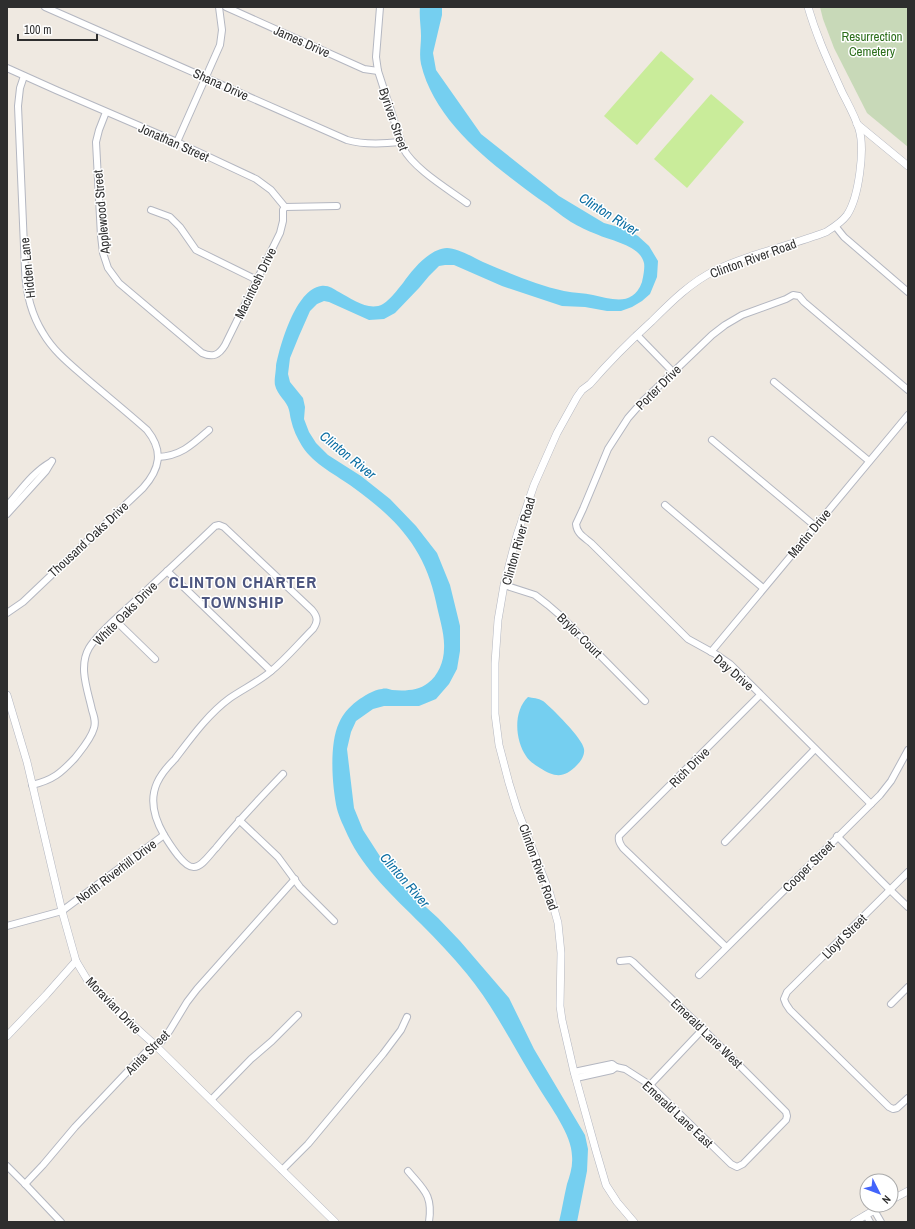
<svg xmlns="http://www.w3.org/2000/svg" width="915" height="1229" viewBox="0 0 915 1229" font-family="'Archivo Narrow',sans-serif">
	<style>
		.cemetery { fill: #c8d9b8 }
		.pitch { fill: #c9ec9a }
		.water { fill: #75cff0 }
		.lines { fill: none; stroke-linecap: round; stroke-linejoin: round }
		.minor-casing { stroke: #b4b7c1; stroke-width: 8 }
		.tertiary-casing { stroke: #b4b7c1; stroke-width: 8 }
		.minor { stroke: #fff; stroke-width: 6 }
		.tertiary { stroke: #fff; stroke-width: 7 }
		.labels { text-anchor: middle; stroke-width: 3; stroke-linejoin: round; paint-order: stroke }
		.park-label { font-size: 13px; fill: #2c6e1b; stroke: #fff }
		.street-label { font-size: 13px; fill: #2e2e2e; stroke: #fff }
		.water-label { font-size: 14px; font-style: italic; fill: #0d6fa3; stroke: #fff }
		.district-label { font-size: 17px; font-weight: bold; letter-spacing: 1px; fill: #4d5680; stroke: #fff }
	</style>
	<rect width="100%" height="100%" fill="#efe9e1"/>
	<polygon class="cemetery" points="820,7 908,7 908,147 867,113 834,48 823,19"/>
	<g class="pitch">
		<polygon points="661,51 694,79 637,145 604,116"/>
		<polygon points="711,94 744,122 687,188 654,159"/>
	</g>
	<g class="water">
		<path d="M420,7H442V15L433,53L436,70L481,134L559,196L604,223L622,228L638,236L649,246L658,261L657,277L650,294L642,301L632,307L621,311H607L585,307L562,306L502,286L454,265H445L439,266L429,276L419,288L395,313L384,319L369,320L329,302L324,301L317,304L310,311L299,336L290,358L288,374L290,382L303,398L305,407L304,419L309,432L316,443L328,455L361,476L390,499L416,526L437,553L450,585L460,626V651L457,669L449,684L436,699L419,706H384L373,709L356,721L351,732L347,749L354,808L363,830L394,878L438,918L460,941L509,998L534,1049L585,1135L588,1149L587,1171L577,1222H559C562,1209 564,1197 567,1184C570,1175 573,1166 572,1156C572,1135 550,1106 539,1088C515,1050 495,1008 467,974C452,956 437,940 421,924C394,897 364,870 348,836C344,827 339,817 337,809C332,786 329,744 339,723C343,714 348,708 357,701C364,696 373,690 382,689C385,688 389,689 392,690C404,691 418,691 428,683C438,676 444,661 444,649C445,634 439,617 436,602C425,549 397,519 354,488C337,475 314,465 302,446C297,438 293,429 291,420C290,417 290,413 289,410C287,401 277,395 275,385C274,381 276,371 276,366C280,345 296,289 321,286C329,285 333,289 339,292C352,299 369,312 383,304C391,299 397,290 403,283C413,269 429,249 447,248C457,248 473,257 483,262C509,273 536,285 564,291C574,293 584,293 593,295C612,299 633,307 642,282C643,278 645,268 644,263C640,245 611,241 596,234C588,231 578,226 571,222C560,215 550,206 539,199C493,165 435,123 421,64C419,54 421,46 421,36C421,26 419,17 420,7Z"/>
		<path d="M528,697C533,698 538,698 543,701C552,708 583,739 584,749C585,755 581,761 577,765C564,779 554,777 540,768C535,765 529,761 526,756C515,740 513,711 528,697Z"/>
	</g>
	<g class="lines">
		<defs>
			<g id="minor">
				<path d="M45,7L347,140C364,145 382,144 400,142"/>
				<polyline points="226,7 364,69 378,71"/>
				<path d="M380,7L376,57L378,71L403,148C414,169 448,189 467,203"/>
				<polyline points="7,68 56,90 177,142 256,179 271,190 285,207"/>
				<path d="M106,112L99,130L96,142L101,236L103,253L108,268L119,283L202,353C213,358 219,355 225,345L280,233L283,221V210L285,207"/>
				<polyline points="177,142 220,45 222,30 219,7"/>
				<polyline points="285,207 337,206"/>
				<polyline points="151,210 170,217 180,227 196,250 257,280"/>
				<polyline points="836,227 844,237 908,292"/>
				<polyline points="637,335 673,372"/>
				<polyline points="774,382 869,461"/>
				<polyline points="712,440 815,526"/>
				<path d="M158,457C181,456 193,444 209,430"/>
				<polyline points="665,505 763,588"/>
				<path d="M7,506C21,490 33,472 51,462"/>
				<polyline points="7,514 46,471 52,461"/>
				<polyline points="167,571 271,671"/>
				<polyline points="504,585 535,595 548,605 562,617 645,701"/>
				<path d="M7,613L23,602L143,488C160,469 164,451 147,430C128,413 107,396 87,379C71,365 54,352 43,333C31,314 26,292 25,270L18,106L20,88L24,76"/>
				<polyline points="115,620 155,659"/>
				<polyline points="711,652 908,415"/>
				<path d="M32,785C53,780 61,773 75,758C82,749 91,739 94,728C96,722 94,716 92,710C88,691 78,667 89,648C98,633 120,615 133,603C161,577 188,552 215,526L219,525L224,527L312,610C318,617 318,622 313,629C299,643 286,659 270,672C258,682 243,689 230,698C208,714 191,738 175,759C168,766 161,774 157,783C149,801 154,818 164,835C169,843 184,868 194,867C202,867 210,854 216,848C237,822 260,798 283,774"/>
				<path d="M871,804L730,664L717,655L688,639L591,543C584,537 577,534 576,524L583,509L608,449L628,418L642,402L712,335L725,325L742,315L786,299L793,295L799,296L804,302L908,390"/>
				<polyline points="239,820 278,857 300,887 334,921"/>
				<path d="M837,836C861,860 883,884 908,907"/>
				<polyline points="725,842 815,749"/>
				<polyline points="908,872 787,992 784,999 786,1004 790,1010 889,1107 893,1109 897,1108 908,1098"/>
				<polyline points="7,926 62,911 164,835"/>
				<path d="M726,947L623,848C620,844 618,841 619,836L760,695"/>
				<polyline points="699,975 880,795 891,781 908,750"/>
				<polyline points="891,1004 908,987"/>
				<polyline points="616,1067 625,1069 650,1085 731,1164 737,1167 743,1164 786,1120 787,1116 786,1112 703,1029 633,962 630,960 620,961"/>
				<polyline points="574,1072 612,1064 616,1067 612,1070 576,1078"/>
				<polyline points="650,1085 703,1029"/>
				<polyline points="211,1100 251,1059 272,1041 298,1015"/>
				<polyline points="7,1166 25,1184 61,1222"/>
				<polyline points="282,1170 308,1144 383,1054 401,1030 407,1017"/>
				<path d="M408,1171C424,1190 433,1195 429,1222"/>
				<polyline points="25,1184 43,1165 75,1127 146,1052 161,1042 165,1037 170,1030 187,1002 197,989 295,879"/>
				<polyline points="874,1210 881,1222"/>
				<polyline points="866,1215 870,1222"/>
			</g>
			<g id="tertiary">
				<polyline points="857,124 908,166"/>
				<polyline points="7,695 27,762 62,911 76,961 88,981 114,1008 155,1045 335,1222"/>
				<polyline points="7,1036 46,995 76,961"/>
				<polyline points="891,1200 908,1191"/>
				<path d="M634,1222L617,1202L606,1185L596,1151L574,1072L562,1020L560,1006L561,953L558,923L550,894L517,809L509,783L499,745L495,714V663L498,620L504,585L517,535L534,485L557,433L577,397L582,390L590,384C609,362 630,341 652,321C671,302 691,282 716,270C751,253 790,246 826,232C834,227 841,223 847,215C859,197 865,149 859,129C855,116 848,104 842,92C829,63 817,38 808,7"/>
				<polyline points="854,1222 883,1205"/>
			</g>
		</defs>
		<use href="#minor" class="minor-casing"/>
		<use href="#tertiary" class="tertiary-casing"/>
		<use href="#minor" class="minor"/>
		<use href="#tertiary" class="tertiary"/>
	</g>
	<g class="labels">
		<g class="park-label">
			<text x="872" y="41">Resurrection<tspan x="872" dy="15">Cemetery</tspan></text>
		</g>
		<g class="street-label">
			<text transform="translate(302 41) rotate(24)" y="5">James Drive</text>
			<text transform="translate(221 84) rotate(24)" y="5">Shana Drive</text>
			<text transform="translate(394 119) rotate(71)" y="5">Byriver Street</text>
			<text transform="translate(174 142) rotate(24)" y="5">Jonathan Street</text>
			<text transform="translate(101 212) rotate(-95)" y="5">Applewood Street</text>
			<text transform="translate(753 258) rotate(-20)" y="5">Clinton River Road</text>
			<text transform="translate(27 268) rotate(-96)" y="5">Hidden Lane</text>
			<text transform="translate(255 283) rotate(-64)" y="5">Macintosh Drive</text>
			<text transform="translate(658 387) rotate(-45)" y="5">Porter Drive</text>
			<text transform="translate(809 533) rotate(-50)" y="5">Martin Drive</text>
			<text transform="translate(88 539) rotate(-43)" y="5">Thousand Oaks Drive</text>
			<text transform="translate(518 541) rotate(-74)" y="5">Clinton River Road</text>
			<text transform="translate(125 613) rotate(-45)" y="5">White Oaks Drive</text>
			<text transform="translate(580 635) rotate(45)" y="5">Brylor Court</text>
			<text transform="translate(734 672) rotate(41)" y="5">Day Drive</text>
			<text transform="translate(689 767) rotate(-45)" y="5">Rich Drive</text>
			<text transform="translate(808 866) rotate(-45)" y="5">Cooper Street</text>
			<text transform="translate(539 867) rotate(70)" y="5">Clinton River Road</text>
			<text transform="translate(116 871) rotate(-37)" y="5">North Riverhill Drive</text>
			<text transform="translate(844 936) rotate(-45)" y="5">Lloyd Street</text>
			<text transform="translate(114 1005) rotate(46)" y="5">Moravian Drive</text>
			<text transform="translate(707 1033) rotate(44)" y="5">Emerald Lane West</text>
			<text transform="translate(147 1052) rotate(-45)" y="5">Anita Street</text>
			<text transform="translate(678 1114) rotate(43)" y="5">Emerald Lane East</text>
		</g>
		<g class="water-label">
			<text transform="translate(609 214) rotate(32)" y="5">Clinton River</text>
			<text transform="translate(348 455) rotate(39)" y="5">Clinton River</text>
			<text transform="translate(405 880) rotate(49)" y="5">Clinton River</text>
		</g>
		<g class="district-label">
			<text x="243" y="588">CLINTON CHARTER<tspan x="243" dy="20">TOWNSHIP</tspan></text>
		</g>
	</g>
	<rect width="915" height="1229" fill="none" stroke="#2e2e2e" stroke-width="16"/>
	<g transform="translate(879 1193) rotate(132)"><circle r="19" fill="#ffffff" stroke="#ababab"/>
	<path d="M0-3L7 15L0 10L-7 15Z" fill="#4264fb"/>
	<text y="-6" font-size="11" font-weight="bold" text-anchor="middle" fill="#2e2e2e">N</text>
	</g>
	<path d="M18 34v6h79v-6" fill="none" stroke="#2e2e2e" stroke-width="2"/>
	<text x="24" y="34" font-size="12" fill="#2e2e2e" stroke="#ffffff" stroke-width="3" paint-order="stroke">100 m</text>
</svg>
